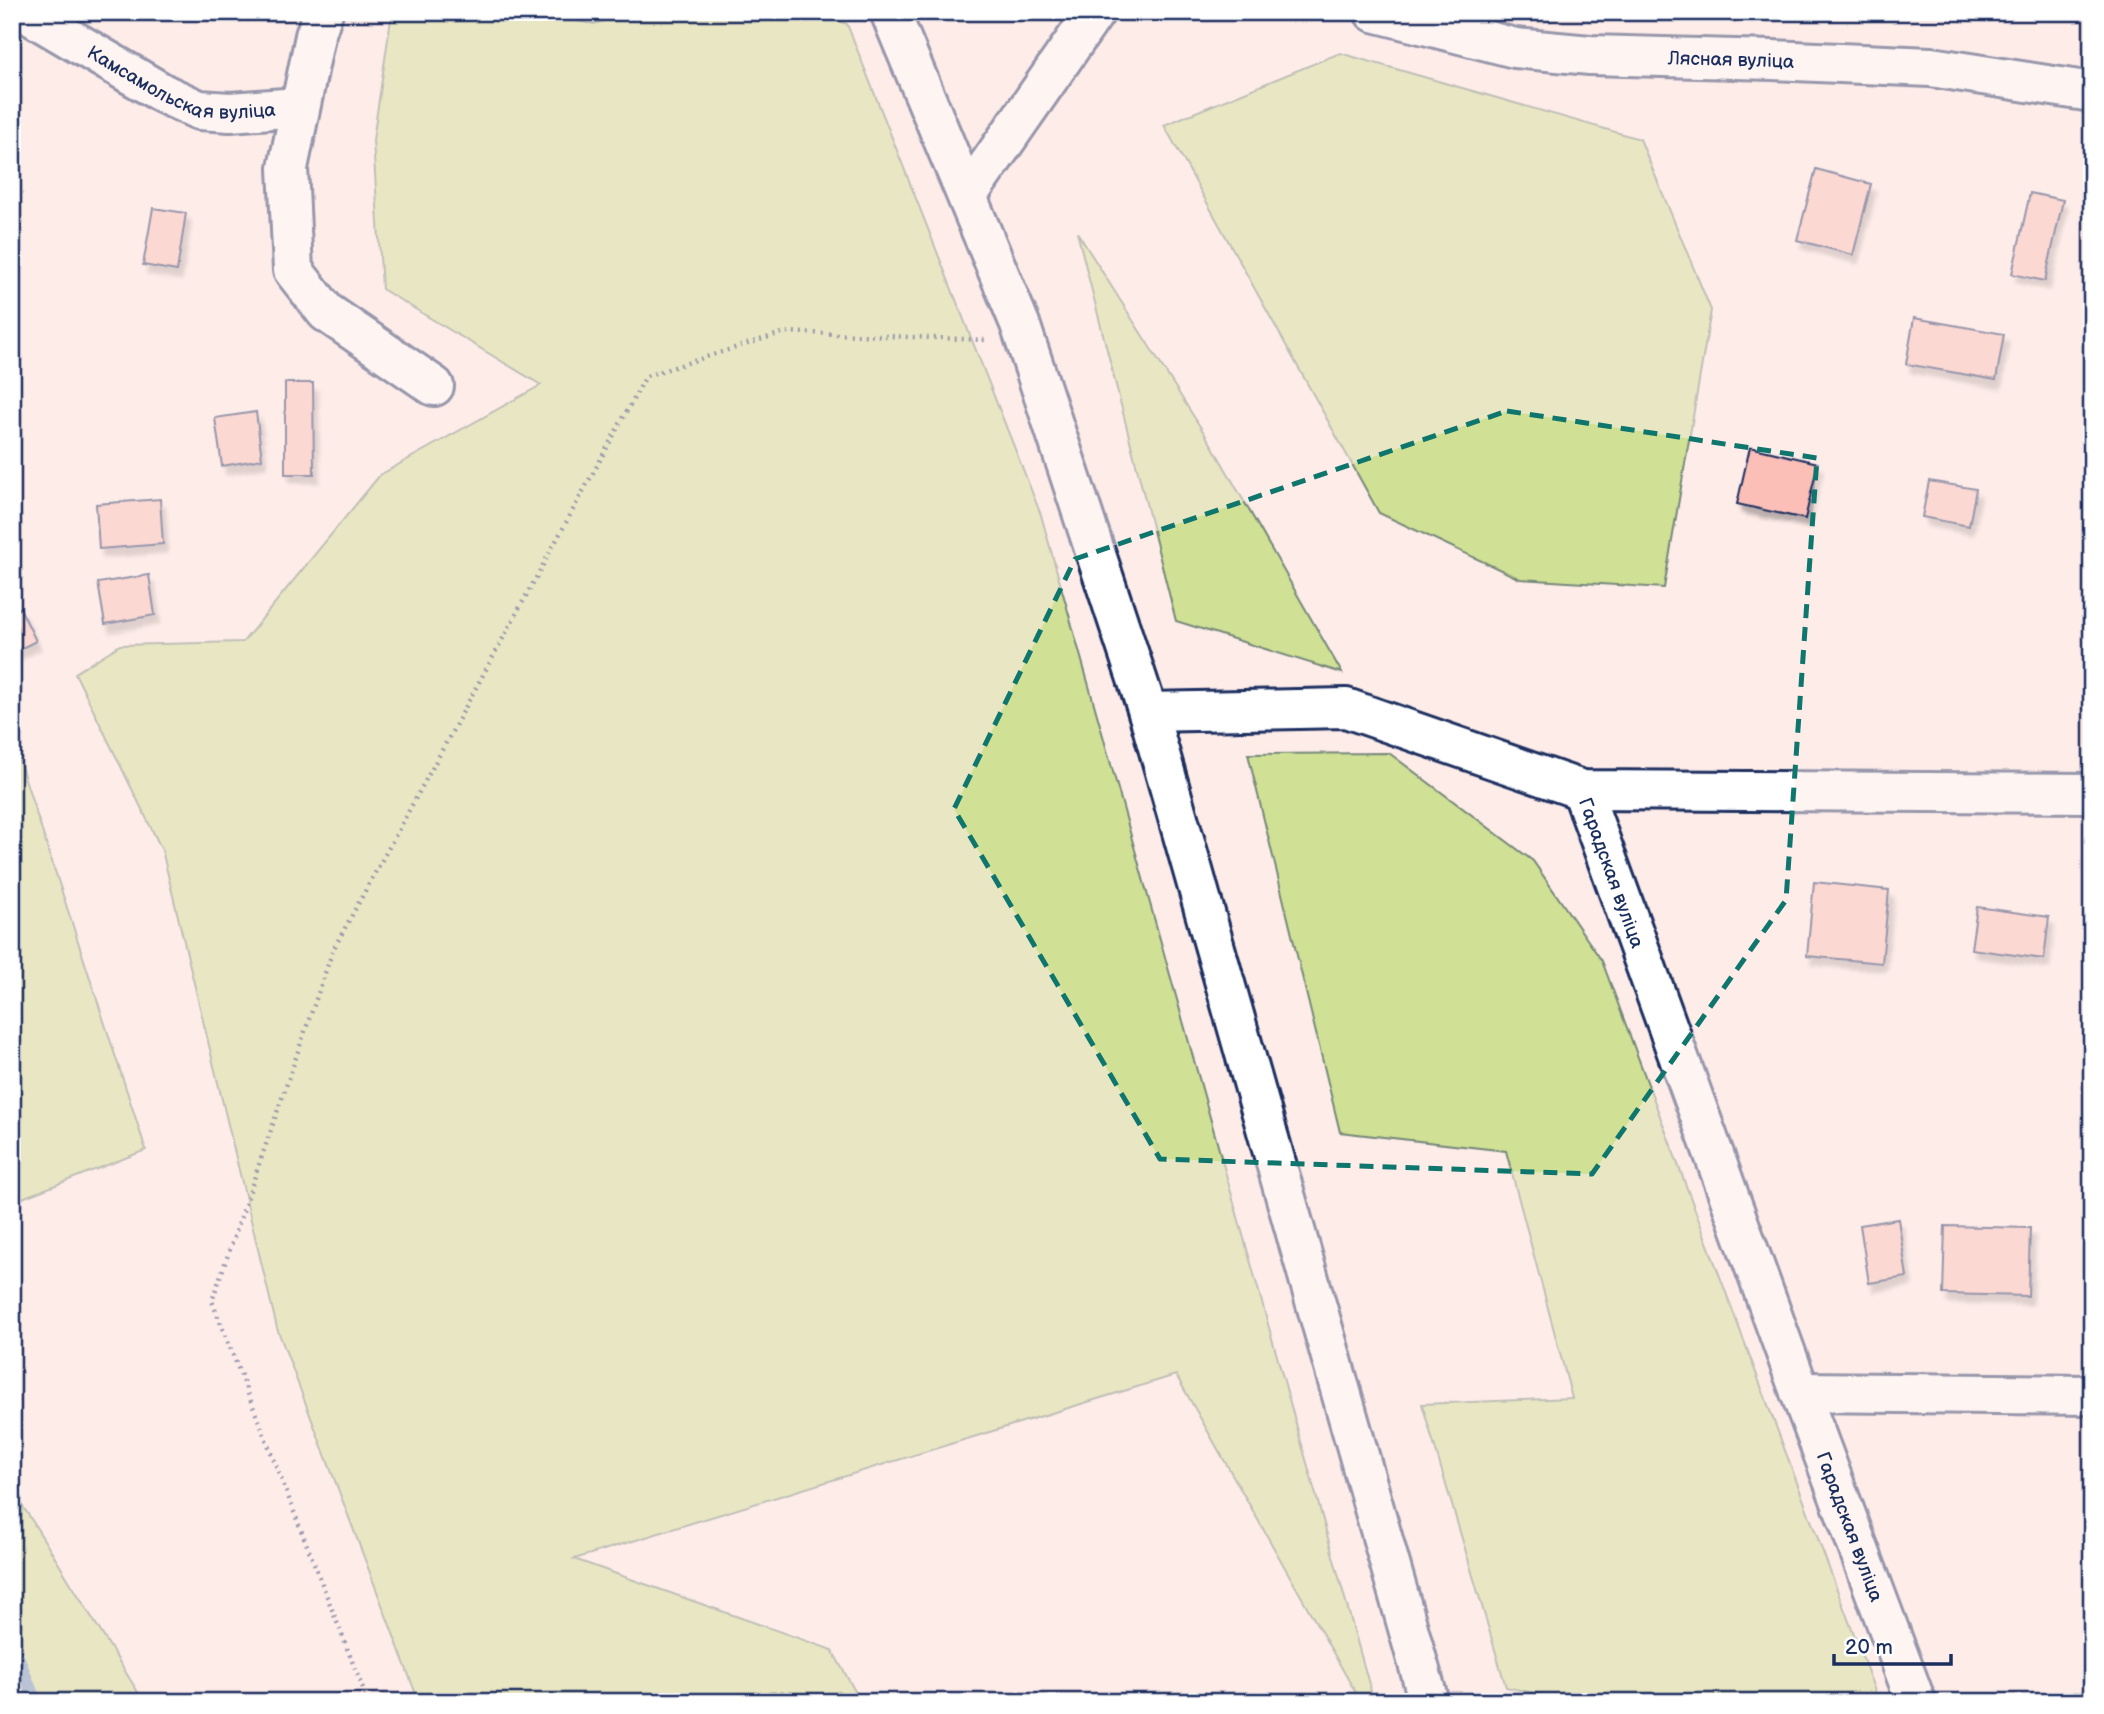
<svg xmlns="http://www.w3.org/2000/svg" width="2104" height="1714" viewBox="0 0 2104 1714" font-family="'Balsamiq Sans',sans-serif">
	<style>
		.green { fill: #d0e195; stroke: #76887a; stroke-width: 2 }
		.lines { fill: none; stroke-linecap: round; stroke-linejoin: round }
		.stream { stroke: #6891bc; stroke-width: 12 }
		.building { fill: #fbbfb7; stroke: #1b2f5e; stroke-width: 2; filter: url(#shadow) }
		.minor-casing { stroke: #1b2f5e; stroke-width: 44 }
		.path { stroke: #1b2f5e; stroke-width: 4.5; stroke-dasharray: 2 5; stroke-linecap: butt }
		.minor { stroke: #fff; stroke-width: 38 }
		.marked { fill: none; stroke: #0f766e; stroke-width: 5; stroke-dasharray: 14 9; stroke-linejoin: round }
		.labels { text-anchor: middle; stroke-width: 6; stroke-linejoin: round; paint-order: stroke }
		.street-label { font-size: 19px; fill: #1b2f5e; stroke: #fff }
	</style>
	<defs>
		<filter id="shadow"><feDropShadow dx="4.5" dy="8" stdDeviation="2" flood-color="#0004"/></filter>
	</defs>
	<rect width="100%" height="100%" fill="#feece9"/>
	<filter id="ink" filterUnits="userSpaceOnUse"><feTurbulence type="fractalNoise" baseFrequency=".0143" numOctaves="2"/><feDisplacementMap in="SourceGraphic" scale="14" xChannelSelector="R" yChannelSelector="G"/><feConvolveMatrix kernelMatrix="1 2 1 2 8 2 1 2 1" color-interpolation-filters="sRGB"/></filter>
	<g filter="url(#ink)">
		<g class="green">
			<polygon points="392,12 519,12 594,24 632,12 814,12 847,24 1041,515 1374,1702 1361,1702 1176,1375 574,1559 832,1650 861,1702 419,1702 277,1328 162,850 75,673 120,645 243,642 380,475 541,385 382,289 373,140"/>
			<polygon points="1340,53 1640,139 1711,310 1664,588 1520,579 1379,513 1164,125"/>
			<polygon points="1077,232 1213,447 1342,673 1176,621"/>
			<polygon points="12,739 146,1150 12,1202"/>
			<polygon points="1389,753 1533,861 1602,961 1879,1702 1577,1702 1506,1687 1422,1404 1572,1398 1506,1151 1340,1132 1248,754"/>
			<polygon points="12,1492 28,1514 144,1702 12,1702"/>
		</g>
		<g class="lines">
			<polyline class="stream" points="12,1641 36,1702"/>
		</g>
		<g class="building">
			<polygon points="1816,169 1871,184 1853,255 1797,240"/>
			<polygon points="2030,193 2063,200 2045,281 2012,274"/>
			<polygon points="153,208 186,213 177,271 143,265"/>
			<polygon points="1914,318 2004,334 1996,380 1906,364"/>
			<polygon points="285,383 313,383 314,474 285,474"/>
			<polygon points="256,412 262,459 222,466 215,418"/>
			<polygon points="1750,447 1818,463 1805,519 1737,504"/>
			<polygon points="1929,481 1976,489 1969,526 1922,517"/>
			<polygon points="160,499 163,544 99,549 96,504"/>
			<polygon points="149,575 155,615 105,624 98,583"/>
			<polygon points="20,608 36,641 12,653 12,612"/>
			<polygon points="1814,882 1889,890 1882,963 1807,956"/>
			<polygon points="1977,907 2049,917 2044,959 1971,949"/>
			<polygon points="1898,1219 1907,1277 1869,1283 1860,1225"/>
			<polygon points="1945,1226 2030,1228 2028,1296 1943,1294"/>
		</g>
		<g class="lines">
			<defs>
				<g id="minor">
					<polyline points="323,12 315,36 288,168 293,270 326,312 434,386"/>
					<polyline points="890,12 1020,324 1148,712 1429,1702"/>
					<path id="s1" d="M1374,12L1515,48L1590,55L1772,60L1931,67L2092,92"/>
					<path id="s2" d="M35,18L164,94L199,110L230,112L299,107"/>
					<polyline points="967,196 1095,12"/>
					<polyline points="1148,712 1346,708 1582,790 2092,793"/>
					<path id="s3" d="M1582,790L1800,1392L1916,1702"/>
					<polyline points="1800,1392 2092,1395"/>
				</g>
			</defs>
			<use href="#minor" class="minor-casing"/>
			<polyline class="path" points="368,1702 212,1301 333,950 646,376 785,332 986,340"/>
			<use href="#minor" class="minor"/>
		</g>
	</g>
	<path d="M0 0H2104V1714H0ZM1507,411L1817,458L1786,900L1592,1174L1160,1159L954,809L1075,559Z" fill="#feece9" fill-opacity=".55" fill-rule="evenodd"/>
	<path class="marked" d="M1507,411L1817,458L1786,900L1592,1174L1160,1159L954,809L1075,559Z"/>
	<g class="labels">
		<g class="street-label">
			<text dy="7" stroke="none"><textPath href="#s1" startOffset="362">Лясная вуліца</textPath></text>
			<text dy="7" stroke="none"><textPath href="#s2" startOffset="164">Камсамольская вуліца</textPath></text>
			<text dy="7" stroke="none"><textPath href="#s3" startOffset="88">Гарадская вуліца</textPath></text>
			<text dy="7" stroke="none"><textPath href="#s3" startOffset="784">Гарадская вуліца</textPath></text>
		</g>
	</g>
	<rect width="2104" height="1714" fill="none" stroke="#fff" stroke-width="42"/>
	<rect x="21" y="21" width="2062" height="1672" fill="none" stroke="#1b2f5e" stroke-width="2.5" filter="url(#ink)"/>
	<path d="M1834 1654v10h117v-10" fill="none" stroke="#1b2f5e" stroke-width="3.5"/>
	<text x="1845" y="1654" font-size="21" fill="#1b2f5e" stroke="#ffffff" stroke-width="5" paint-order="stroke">20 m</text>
</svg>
